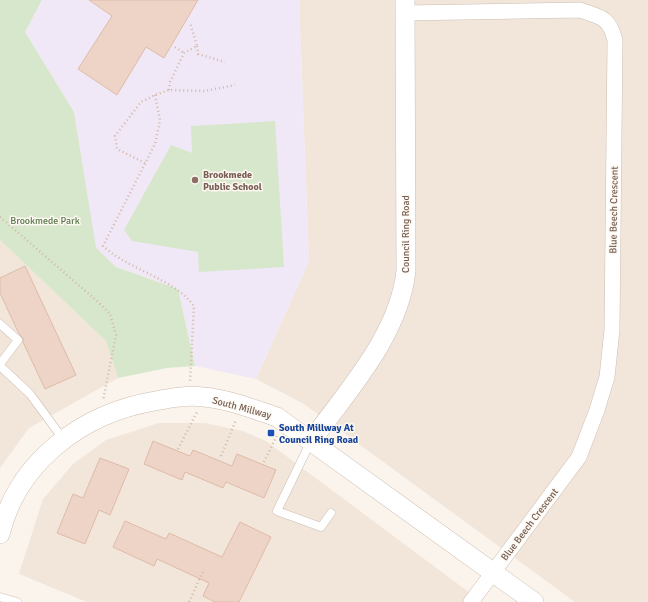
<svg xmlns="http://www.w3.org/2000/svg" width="648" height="602" viewBox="0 0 648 602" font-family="Signika,sans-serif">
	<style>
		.residential { fill: #f2e6db }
		.education { fill: #f1e8f7 }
		.green { fill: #d7e7cb }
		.building { fill: #edd4c6; stroke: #debba8 }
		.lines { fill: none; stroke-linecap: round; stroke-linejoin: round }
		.service-casing { stroke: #ccbdb2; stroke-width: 9 }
		.minor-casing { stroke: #ccbdb2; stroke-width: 16 }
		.tertiary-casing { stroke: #ccbdb2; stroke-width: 20 }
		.path { stroke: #d3b8a9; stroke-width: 2.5; stroke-dasharray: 1 3; stroke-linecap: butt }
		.service { stroke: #fff; stroke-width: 8 }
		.minor { stroke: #fff; stroke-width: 15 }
		.tertiary { stroke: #fff; stroke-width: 19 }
		.education-dot { fill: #8d6e63; stroke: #fdf9f2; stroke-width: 1.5 }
		.transit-dot { fill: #1a4fb4; stroke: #fdf9f2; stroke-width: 1.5 }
		.labels { text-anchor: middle; stroke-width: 3; stroke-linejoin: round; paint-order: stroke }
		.education-label { font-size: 10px; font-weight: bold; fill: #785e54; stroke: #fdf9f2; text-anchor: start }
		.street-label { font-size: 10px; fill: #745c51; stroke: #fdf9f2 }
		.park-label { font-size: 10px; fill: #59784a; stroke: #fdf9f2 }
		.transit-label { font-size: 10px; font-weight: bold; fill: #164399; stroke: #fdf9f2; text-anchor: start }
	</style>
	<rect width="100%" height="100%" fill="#fbf4ec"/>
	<g class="residential">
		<polygon points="299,0 648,0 648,602 575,602 304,404 256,379 309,261"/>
		<polygon points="0,240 106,341 118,378 29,428 0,468"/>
		<polygon points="159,423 205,423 243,431 266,441 482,602 87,602 19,574 43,499 73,464 106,440"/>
	</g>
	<polygon class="education" points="42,0 299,0 309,261 256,379 195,366 178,289 116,267 95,248 74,112 25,32"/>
	<g class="green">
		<polygon points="0,0 42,0 25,32 74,112 96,248 116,267 178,289 195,366 167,368 118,378 106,341 0,240"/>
		<polygon points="275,121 284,267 199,272 198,252 132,241 124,230 171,145 192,153 191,126"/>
	</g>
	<g class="building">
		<polygon points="89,0 198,0 164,58 146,47 117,95 78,69 112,16"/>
		<polygon points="25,266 76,375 45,389 23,342 23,338 19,334 0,293 0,278"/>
		<polygon points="153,441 190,456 193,450 232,466 237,454 276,470 264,498 226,482 223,488 185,472 182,480 144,464"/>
		<polygon points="100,458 129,469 110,515 99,510 85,544 57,533 73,494 83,498"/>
		<polygon points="125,521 166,539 169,533 222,557 240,522 271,537 239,602 215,602 203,596 209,583 157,559 154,566 113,547"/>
	</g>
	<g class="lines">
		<defs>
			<g id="service">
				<polyline points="0,324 18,340 0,364"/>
				<polyline points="0,366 30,394 63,439"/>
				<polyline points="311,441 277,511 321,527 331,513"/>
				<polyline points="0,597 17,602"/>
			</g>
			<path id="minor" d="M405,13L580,10C601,17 609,17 615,40L612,330L607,377L597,410L579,457L471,602"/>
			<g id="tertiary">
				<path d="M312,440C348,390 399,335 406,271L405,0"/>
				<path d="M0,534C18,461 83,413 155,401C171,398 187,395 203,397C228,399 253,409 277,417L534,602"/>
			</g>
		</defs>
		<use href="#service" class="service-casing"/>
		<use href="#minor" class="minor-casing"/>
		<use href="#tertiary" class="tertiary-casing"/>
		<g class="path">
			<polyline points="197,46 198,54 225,62"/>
			<polyline points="175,47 184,53"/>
			<polyline points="169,90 170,82 184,53 197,46 190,23"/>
			<path d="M155,95L160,120L155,144L103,246C129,270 173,278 194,306L190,382"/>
			<polyline points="145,163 117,149 115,136 141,102 155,95 169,90 205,91 235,85"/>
			<polyline points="0,217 97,301 110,314 116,335 103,401"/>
			<polyline points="178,449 197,412"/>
			<polyline points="221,456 236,420"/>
			<polyline points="264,462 277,435"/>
			<polyline points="189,602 204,569"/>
		</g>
		<use href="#service" class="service"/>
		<use href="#minor" class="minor"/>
		<use href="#tertiary" class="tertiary"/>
	</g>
	<circle class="education-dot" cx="195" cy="180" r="4"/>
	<rect class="transit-dot" x="267" y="429" width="8" height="8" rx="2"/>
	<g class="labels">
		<g class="education-label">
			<text x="203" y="178">Brookmede<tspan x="203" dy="12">Public School</tspan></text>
		</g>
		<g class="street-label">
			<text transform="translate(613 210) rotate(-89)" y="4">Blue Beech Crescent</text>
			<text transform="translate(405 234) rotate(-90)" y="4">Council Ring Road</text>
			<text transform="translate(242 407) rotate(15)" y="4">South Millway</text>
			<text transform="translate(529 524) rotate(-53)" y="4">Blue Beech Crescent</text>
		</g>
		<g class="park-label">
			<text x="45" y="224">Brookmede Park</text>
		</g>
		<g class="transit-label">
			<text x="279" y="431">South Millway At<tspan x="279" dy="12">Council Ring Road</tspan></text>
		</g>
	</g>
</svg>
